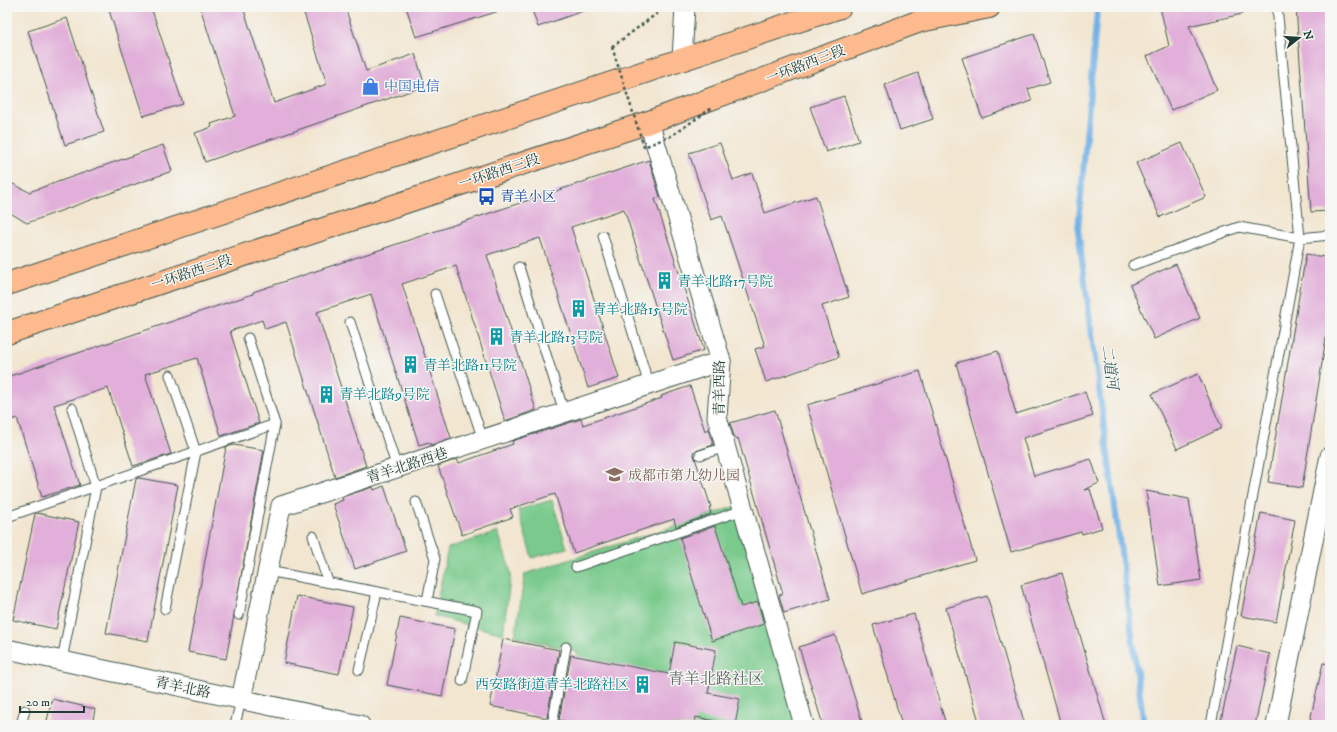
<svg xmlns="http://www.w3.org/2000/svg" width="1337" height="732" viewBox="0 0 1337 732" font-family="'IM FELL DW Pica','Noto Serif SC',serif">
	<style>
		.green { fill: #79ca8c; stroke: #4c8460 }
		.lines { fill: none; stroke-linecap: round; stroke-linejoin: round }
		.stream { stroke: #72b2e6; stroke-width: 6 }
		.building { fill: #e1afd9 }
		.lane-casing { stroke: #3f564c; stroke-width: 11 }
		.street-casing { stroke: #3f564c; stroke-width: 21 }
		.primary-casing { stroke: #3f564c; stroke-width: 24 }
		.path { stroke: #3f564c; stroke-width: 2.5; stroke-dasharray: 3 3; stroke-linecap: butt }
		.lane { stroke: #fff; stroke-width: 9 }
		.street { stroke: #fff; stroke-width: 19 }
		.primary { stroke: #fcba8e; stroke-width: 22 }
		.path-bridge { stroke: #3f564c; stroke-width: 2.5; stroke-dasharray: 3 3; stroke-linecap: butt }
		.labels { text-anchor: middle; stroke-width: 3; stroke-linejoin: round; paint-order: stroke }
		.street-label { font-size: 14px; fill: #1f3d34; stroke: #f6f6f2 }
		.shop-label { font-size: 14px; fill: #366cbe; stroke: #f6f6f2; text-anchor: start }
		.transit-label { font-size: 14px; fill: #164399; stroke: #f6f6f2; text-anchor: start }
		.culture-label { font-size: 14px; fill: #0d838f; stroke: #f6f6f2; text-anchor: start }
		.education-label { font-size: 14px; fill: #785e54; stroke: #f6f6f2; text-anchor: start }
		.water-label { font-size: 15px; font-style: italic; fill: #345a60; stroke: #f6f6f2 }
		.quarter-label { font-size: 16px; fill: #63656e; stroke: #f6f6f2 }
	</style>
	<rect width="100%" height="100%" fill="#f6f6f2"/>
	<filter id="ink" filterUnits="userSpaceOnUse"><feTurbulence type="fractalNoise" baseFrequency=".025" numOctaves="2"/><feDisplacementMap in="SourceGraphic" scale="8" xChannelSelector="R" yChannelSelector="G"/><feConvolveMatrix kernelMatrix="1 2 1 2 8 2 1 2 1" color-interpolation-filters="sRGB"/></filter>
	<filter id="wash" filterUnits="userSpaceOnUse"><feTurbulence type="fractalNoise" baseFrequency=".012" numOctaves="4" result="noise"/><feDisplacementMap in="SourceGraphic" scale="16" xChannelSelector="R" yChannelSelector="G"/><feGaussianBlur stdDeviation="0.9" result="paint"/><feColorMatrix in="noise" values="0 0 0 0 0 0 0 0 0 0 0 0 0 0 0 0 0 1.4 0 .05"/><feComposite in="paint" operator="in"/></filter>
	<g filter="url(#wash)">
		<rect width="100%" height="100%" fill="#f2e6d1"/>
		<g class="green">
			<polygon points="552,500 567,548 532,558 518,510"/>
			<polygon points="737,506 799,725 562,725 577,652 515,636 525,574"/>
			<polygon points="498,532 511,573 503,634 434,616 448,548"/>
		</g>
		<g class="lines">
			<polyline class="stream" points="1097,11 1078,230 1144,725"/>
		</g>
		<g id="blocks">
			<g class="building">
				<polygon points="108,7 151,7 183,104 143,116"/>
				<polygon points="200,7 243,7 274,103 327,84 302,7 345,7 366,71 415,54 425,86 205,162 195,133 212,127 211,124 235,116"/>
				<polygon points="406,7 498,7 499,11 416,37"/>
				<polygon points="531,7 587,7 588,9 538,27"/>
				<polygon points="1160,7 1241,7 1242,14 1189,26 1217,90 1171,110 1147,56 1169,46"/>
				<polygon points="1296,7 1326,7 1330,61 1330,211 1311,212"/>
				<polygon points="67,18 104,132 65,145 28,31"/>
				<polygon points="1034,34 1050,82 1028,89 1032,101 982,118 962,58"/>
				<polygon points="918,73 933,119 900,130 885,85"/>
				<polygon points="844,96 859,141 826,152 810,107"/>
				<polygon points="720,143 733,180 752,173 765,213 816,196 849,297 822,306 839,357 766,382 755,349 765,346 722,216 711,220 689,153"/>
				<polygon points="1182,143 1206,197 1160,217 1136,163"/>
				<polygon points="163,145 172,171 27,223 7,211 7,181 29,192"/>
				<polygon points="649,160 660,197 655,199 704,350 673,360 624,209 571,227 619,378 588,388 540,238 487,255 536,410 505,421 456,266 402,284 451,438 431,445 429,442 419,445 371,294 317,312 366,466 335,477 286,322 265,329 262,320 230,331 259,423 221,436 197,358 145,374 171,454 133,466 108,388 54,405 80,485 42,497 17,418 7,422 7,377 253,294 253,292"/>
				<polygon points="1306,254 1330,258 1330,313 1302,488 1268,482"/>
				<polygon points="1176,264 1200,318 1154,339 1130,285"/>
				<polygon points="998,351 1016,414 1085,392 1093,416 1023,438 1034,476 1091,459 1099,483 1084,490 1090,489 1102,528 1082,534 1081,532 1011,552 956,363"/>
				<polygon points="920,371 975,560 862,594 807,405"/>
				<polygon points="1198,374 1222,428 1177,449 1152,394"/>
				<polygon points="690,386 705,431 709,429 713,445 693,452 711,507 709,507 711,514 676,527 674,519 574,553 555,494 510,509 513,517 462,535 438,466 457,459 459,463 513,444 512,441 581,419 583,425 662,398 661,396"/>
				<polygon points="775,410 830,599 784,613 779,595 783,594 738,438 735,439 730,423"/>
				<polygon points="234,445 264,450 226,659 188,652 226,447"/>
				<polygon points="139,478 178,485 148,641 106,633 136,479"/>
				<polygon points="384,486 406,551 355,569 333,504 343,500 342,497 373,487 374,490"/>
				<polygon points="1146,491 1189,499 1201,580 1160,586"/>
				<polygon points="37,513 79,522 56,629 13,620 35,514"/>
				<polygon points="1261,513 1295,520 1276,622 1241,616"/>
				<polygon points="715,526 741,607 758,602 764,624 712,641 680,538"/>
				<polygon points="1062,573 1106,725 1061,725 1021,585"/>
				<polygon points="297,596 353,607 339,674 284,663"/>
				<polygon points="987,596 1025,725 980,725 946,608"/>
				<polygon points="914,614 946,725 902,725 873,625"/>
				<polygon points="400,618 455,629 442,696 387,685"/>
				<polygon points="835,635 863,725 823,725 799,647"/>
				<polygon points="503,639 559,650 547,718 490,706"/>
				<polygon points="675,642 716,650 708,693 740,699 735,725 696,717 694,725 566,725 567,722 559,720 571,655 669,674"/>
				<polygon points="1237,646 1270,654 1255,725 1220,725"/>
				<polygon points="1323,663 1330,664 1330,725 1309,725"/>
				<polygon points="52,699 95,709 92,725 46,725"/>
			</g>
		</g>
	</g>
	<g filter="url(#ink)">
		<use href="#blocks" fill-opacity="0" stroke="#3f564c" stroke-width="1"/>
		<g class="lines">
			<defs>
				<g id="lane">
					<polyline points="603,236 649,385"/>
					<polyline points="1133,265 1239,227 1300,238 1330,235"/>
					<polyline points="519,267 564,412"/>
					<polyline points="435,294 483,440"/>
					<polyline points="350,322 397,468"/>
					<polyline points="248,338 275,424"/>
					<polyline points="700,455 726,447"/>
					<polyline points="416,502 435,559 427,601"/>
					<polyline points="7,517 275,424 239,615"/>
					<polyline points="313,536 328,582"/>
					<polyline points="576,567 743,510"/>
					<polyline points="268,571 477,611 462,681"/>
					<polyline points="165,609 196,452 170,375"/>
					<polyline points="62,660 96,487 72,408"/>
					<polyline points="359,670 377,592"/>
					<polyline points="21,725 25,710"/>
					<polyline points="235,725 241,700"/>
					<polyline points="552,725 566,647"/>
					<polyline points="1211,725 1300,238 1277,7"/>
				</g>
				<g id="street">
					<polyline points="682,59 685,7"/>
					<polyline points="649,122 721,361 717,417 804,725"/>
					<polyline points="7,649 360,725"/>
					<polyline points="241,700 281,506 721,361"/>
					<polyline points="1276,725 1330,456"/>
				</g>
				<g id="primary">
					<polyline points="7,284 840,7"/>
					<polyline points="7,333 649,122 920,21 989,7"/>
				</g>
			</defs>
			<use href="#lane" class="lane-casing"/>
			<use href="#street" class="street-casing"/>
			<use href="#primary" class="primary-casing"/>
			<polyline class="path" points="612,47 659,12 660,7"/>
			<use href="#lane" class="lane"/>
			<use href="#street" class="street"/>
			<use href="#primary" class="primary"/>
			<polyline class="path-bridge" points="612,47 644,147 671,136 712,108"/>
		</g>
	</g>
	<defs>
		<symbol id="shop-bare" viewBox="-9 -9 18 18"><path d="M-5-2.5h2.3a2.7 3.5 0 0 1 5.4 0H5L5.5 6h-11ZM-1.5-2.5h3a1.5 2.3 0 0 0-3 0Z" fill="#3f7fe0" stroke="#f6f6f2" stroke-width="2.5" paint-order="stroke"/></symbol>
		<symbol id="bus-bare" viewBox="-9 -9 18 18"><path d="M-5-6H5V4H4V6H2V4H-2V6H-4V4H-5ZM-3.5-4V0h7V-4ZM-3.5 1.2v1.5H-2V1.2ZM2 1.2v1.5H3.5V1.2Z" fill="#1a4fb4" stroke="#f6f6f2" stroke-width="2.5" paint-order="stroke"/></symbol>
		<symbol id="building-bare" viewBox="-9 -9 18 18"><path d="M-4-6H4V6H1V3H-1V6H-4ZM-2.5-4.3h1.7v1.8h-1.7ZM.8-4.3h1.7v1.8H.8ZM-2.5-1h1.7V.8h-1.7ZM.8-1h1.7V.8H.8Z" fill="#0f9aa8" stroke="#f6f6f2" stroke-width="2.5" paint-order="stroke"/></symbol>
		<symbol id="school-bare" viewBox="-9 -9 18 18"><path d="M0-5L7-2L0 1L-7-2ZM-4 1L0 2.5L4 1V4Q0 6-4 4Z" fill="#8d6e63" stroke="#f6f6f2" stroke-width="2.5" paint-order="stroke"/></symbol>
	</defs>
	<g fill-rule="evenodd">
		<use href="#shop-bare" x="358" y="74" width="25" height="25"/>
		<use href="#bus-bare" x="474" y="184" width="25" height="25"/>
		<use href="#building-bare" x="652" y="268" width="25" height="25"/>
		<use href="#building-bare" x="566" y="296" width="25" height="25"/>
		<use href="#building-bare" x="484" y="324" width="25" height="25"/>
		<use href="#building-bare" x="398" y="352" width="25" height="25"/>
		<use href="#building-bare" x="314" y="382" width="25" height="25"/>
		<use href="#school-bare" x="602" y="462" width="25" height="25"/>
		<use href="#building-bare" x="630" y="672" width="25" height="25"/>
	</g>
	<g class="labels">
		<g class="street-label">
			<text transform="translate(805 64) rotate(-21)" y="5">一环路西三段</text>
			<text transform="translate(499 171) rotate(-18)" y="5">一环路西三段</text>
			<text transform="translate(191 272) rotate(-18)" y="5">一环路西三段</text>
			<text transform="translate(719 388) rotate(-90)" y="5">青羊西路</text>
			<text transform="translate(407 465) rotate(-18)" y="5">青羊北路西巷</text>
			<text transform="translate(183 687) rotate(12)" y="5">青羊北路</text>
		</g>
		<g class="shop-label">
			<text x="384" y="91">中国电信</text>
		</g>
		<g class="transit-label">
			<text x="500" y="201">青羊小区</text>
		</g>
		<g class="culture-label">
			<text x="677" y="286">青羊北路17号院</text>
			<text x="592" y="314">青羊北路15号院</text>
			<text x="509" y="342">青羊北路13号院</text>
			<text x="423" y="370">青羊北路11号院</text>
			<text x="339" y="399">青羊北路9号院</text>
			<text x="629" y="689" text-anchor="end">西安路街道青羊北路社区</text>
		</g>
		<g class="education-label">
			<text x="628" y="480">成都市第九幼儿园</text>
		</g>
		<g class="water-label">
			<text transform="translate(1110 367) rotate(82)" y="5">二道河</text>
		</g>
		<g class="quarter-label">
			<text x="716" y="684">青羊北路社区</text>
		</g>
	</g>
	<rect width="1337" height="732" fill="none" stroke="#f6f6f2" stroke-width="24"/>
	<g transform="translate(1299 38) rotate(73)" stroke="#f6f6f2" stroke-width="3" paint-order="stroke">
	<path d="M0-3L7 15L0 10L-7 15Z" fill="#1f3d34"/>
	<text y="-6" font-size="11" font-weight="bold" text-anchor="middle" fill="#1f3d34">N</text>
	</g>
	<path d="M20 706v6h64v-6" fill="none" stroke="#1f3d34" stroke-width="2"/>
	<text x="26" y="706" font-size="12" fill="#1f3d34" stroke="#f6f6f2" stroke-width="3" paint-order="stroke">20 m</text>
</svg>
